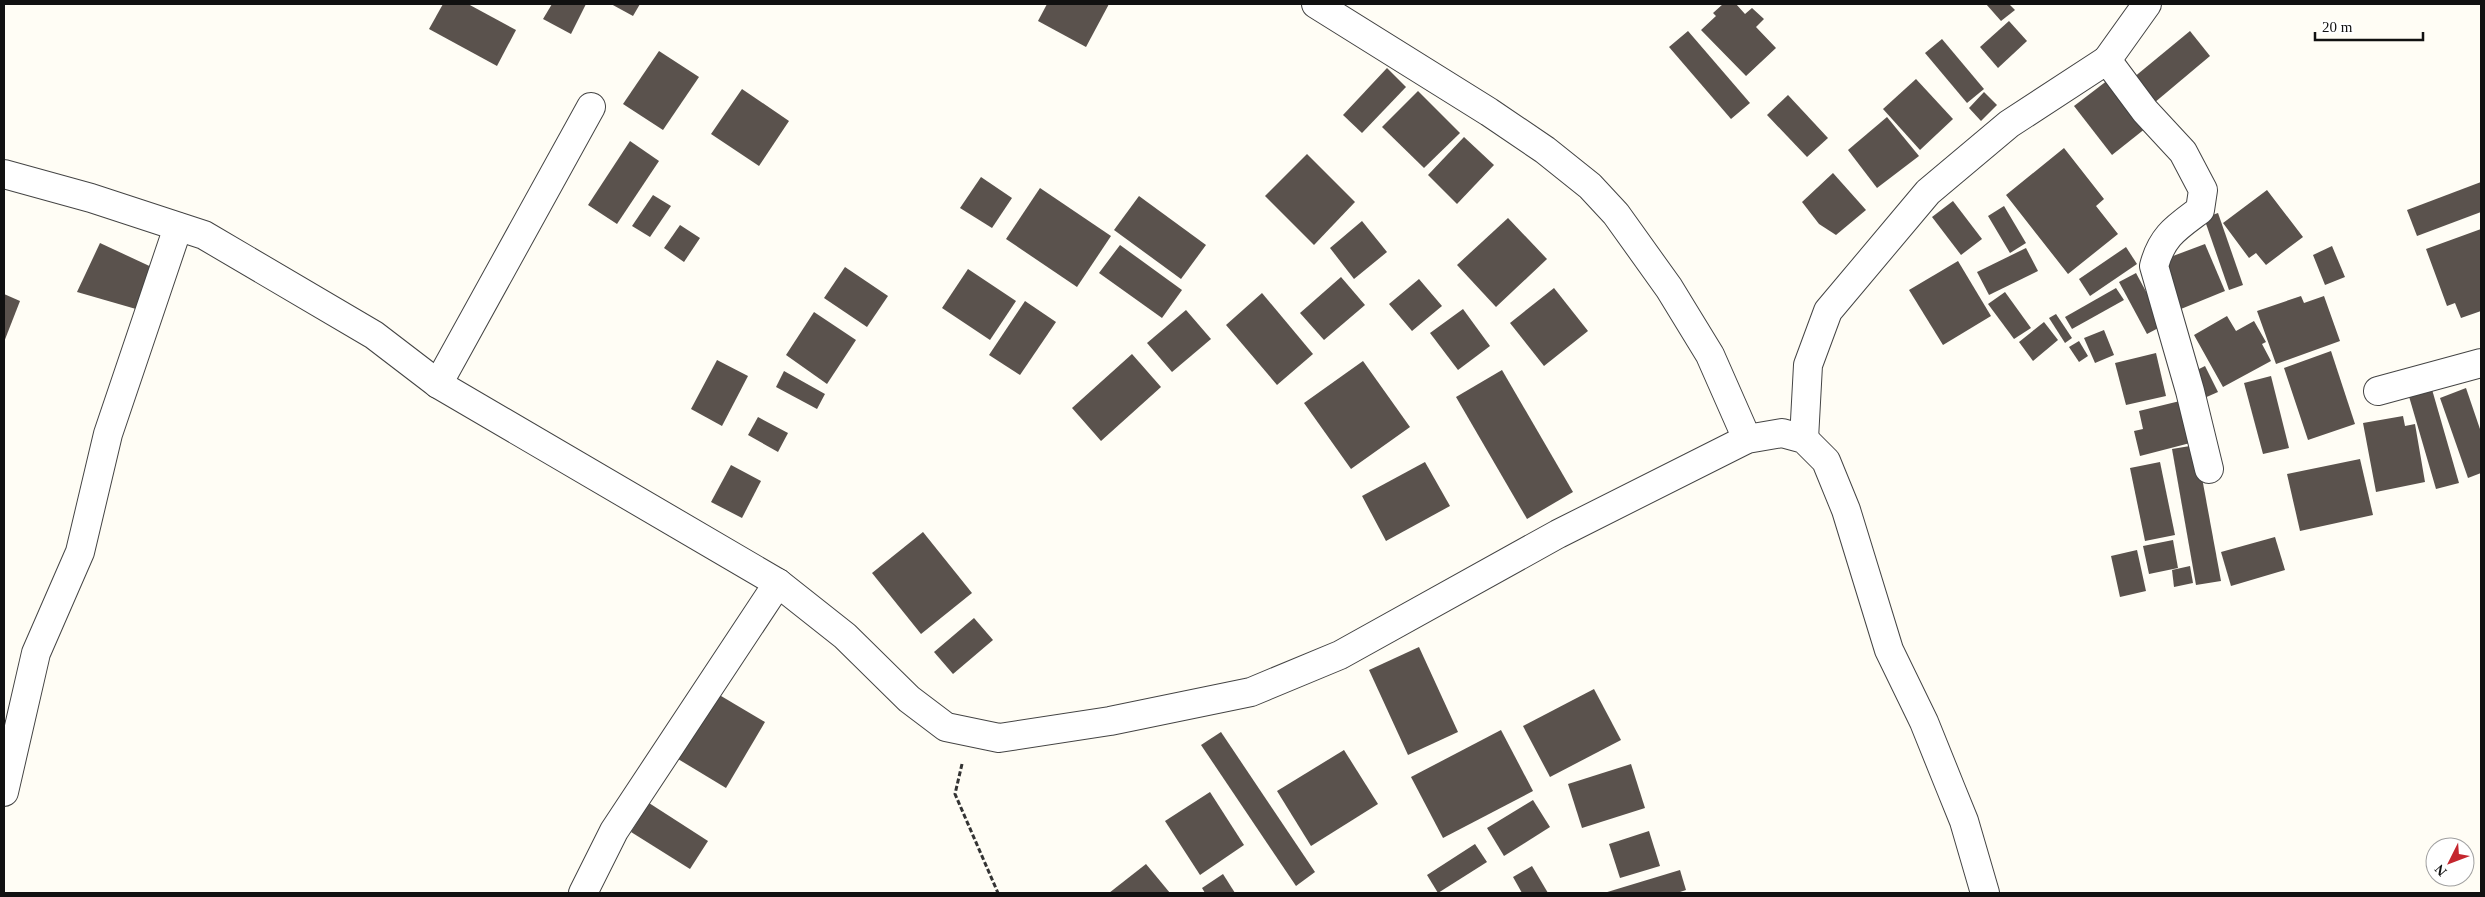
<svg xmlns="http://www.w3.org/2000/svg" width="2485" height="897" viewBox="0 0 2485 897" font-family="'Times New Roman',serif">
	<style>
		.building { fill: #5a524d }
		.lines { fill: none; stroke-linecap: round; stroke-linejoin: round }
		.minor-casing { stroke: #444; stroke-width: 30 }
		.path { stroke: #333; stroke-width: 3; stroke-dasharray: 5 2.5; stroke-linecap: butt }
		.minor { stroke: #fff; stroke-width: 28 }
	</style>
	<rect width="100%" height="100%" fill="#fffdf5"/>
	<g class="building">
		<polygon points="443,4 468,4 516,30 497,66 429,29"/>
		<polygon points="552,4 586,4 571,34 543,19"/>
		<polygon points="611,4 640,4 633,16"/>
		<polygon points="1047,4 1109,4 1086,47 1038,21"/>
		<polygon points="1723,4 1736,4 1745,14 1752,8 1764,19 1756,27 1776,48 1746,76 1701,30 1716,16 1713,13"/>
		<polygon points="1986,4 2009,4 2015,10 2001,21"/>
		<polygon points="2009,21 2027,41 1998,68 1980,47"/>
		<polygon points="1688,31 1750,103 1731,119 1669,47"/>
		<polygon points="2190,31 2210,56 2154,103 2133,78"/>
		<polygon points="1942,39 1984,89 1967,103 1925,53"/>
		<polygon points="659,51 699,77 663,130 623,104"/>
		<polygon points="1387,68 1406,87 1362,133 1343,115"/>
		<polygon points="1916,79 1953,119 1920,150 1883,109"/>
		<polygon points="2108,80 2146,128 2112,155 2074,106"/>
		<polygon points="742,89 789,121 759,166 711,134"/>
		<polygon points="1418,91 1460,133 1424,168 1382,127"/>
		<polygon points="1984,92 1997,105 1981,121 1969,108"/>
		<polygon points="1788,95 1828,138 1807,157 1767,115"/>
		<polygon points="1887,117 1919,156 1877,188 1848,150"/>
		<polygon points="1464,137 1494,165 1457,204 1428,175"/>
		<polygon points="630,141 659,161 617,224 588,205"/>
		<polygon points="2064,148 2104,199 2096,206 2118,234 2068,274 2006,195"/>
		<polygon points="1307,154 1355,202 1314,245 1265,196"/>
		<polygon points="1833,173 1866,210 1836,235 1819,224 1802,202"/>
		<polygon points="981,177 1012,198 992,228 960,208"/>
		<polygon points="2481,182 2481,212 2417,236 2407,210"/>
		<polygon points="1040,188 1111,236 1077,287 1006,239"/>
		<polygon points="2267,190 2303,237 2266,265 2256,253 2249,258 2223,223"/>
		<polygon points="653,195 671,206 650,237 632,226"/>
		<polygon points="1139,196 1206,245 1181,279 1114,230"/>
		<polygon points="1953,201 1982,239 1961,255 1932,217"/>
		<polygon points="2004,206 2026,243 2010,253 1988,216"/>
		<polygon points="2218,213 2243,285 2229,290 2204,218"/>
		<polygon points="1508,218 1547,259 1496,307 1457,265"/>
		<polygon points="1362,221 1387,252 1354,279 1330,248"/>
		<polygon points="680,225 700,238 684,262 664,248"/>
		<polygon points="2481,229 2481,311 2461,318 2455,303 2447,306 2426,249"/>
		<polygon points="100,243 158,270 136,309 77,292"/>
		<polygon points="2205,244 2225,291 2176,311 2157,262"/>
		<polygon points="1120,245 1182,290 1162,318 1099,273"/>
		<polygon points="2332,246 2345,277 2325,285 2313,255"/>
		<polygon points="2126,247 2137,264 2090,296 2079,279"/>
		<polygon points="2026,248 2038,271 1989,295 1977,272"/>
		<polygon points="1958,261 1991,316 1943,345 1909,290"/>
		<polygon points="845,267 888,296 867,327 824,298"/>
		<polygon points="968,269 1016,301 990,340 942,308"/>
		<polygon points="2136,273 2164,325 2147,334 2119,282"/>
		<polygon points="1341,277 1365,305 1324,340 1300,313"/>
		<polygon points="1419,279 1442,306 1412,331 1389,304"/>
		<polygon points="1554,288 1588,331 1544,366 1510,323"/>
		<polygon points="2116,288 2124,300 2072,329 2065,317"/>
		<polygon points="2005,292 2031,328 2014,339 1988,304"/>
		<polygon points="1262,293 1313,354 1277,385 1226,325"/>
		<polygon points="4,294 20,301 4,342"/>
		<polygon points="2301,296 2304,303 2324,296 2340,341 2276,364 2257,311"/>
		<polygon points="1025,301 1056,322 1020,375 989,355"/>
		<polygon points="1463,309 1490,346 1458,370 1430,333"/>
		<polygon points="1186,310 1211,339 1172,372 1147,343"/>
		<polygon points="814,312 856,340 827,384 786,355"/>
		<polygon points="2056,314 2072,338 2065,343 2049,318"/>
		<polygon points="2227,316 2236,331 2254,321 2266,342 2262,344 2271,361 2223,387 2194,335"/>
		<polygon points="2044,322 2058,340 2033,361 2019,342"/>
		<polygon points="2104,330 2114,355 2095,363 2084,338"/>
		<polygon points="2079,341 2088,356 2079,362 2069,347"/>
		<polygon points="2331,351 2355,424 2308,440 2284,368"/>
		<polygon points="2156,353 2166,396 2126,405 2115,363"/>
		<polygon points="1132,354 1161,387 1101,441 1072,408"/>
		<polygon points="717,360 748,376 722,426 691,409"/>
		<polygon points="1363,361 1410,427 1351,469 1304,403"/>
		<polygon points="2205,366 2218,392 2202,399 2189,374"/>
		<polygon points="1502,370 1573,492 1527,519 1456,397"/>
		<polygon points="784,371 825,394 817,409 776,387"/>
		<polygon points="2271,376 2289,448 2263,454 2244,383"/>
		<polygon points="2431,386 2459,483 2436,489 2408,393"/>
		<polygon points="2466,388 2481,432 2481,473 2468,478 2440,398"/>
		<polygon points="2184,400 2194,442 2140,456 2134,431 2143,429 2139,411"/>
		<polygon points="2403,416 2405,426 2415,424 2425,482 2376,492 2363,423"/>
		<polygon points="758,417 788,433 778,452 748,435"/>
		<polygon points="2196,445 2221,581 2196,585 2172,449"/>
		<polygon points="2360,459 2373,515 2300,531 2287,474"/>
		<polygon points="1425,462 1450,506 1386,541 1362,496"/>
		<polygon points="2160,462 2175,535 2145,541 2130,468"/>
		<polygon points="731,465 761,481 742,518 711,502"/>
		<polygon points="923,532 972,593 921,634 872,573"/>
		<polygon points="2275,537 2285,570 2231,586 2221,552"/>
		<polygon points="2173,540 2178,568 2149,574 2143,546"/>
		<polygon points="2137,550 2146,591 2120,597 2111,556"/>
		<polygon points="2190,566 2193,583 2174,587 2172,570"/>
		<polygon points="974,618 993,640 953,674 934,652"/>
		<polygon points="1419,647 1458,732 1408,755 1369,670"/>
		<polygon points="1594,689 1621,740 1550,777 1523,726"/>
		<polygon points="716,693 765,722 726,788 678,759"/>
		<polygon points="1501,730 1533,791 1443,838 1411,777"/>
		<polygon points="1221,732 1315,872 1296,886 1201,745"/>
		<polygon points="1344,750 1378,804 1311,846 1277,791"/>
		<polygon points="1631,764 1645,808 1582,828 1568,784"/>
		<polygon points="1210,792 1244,845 1200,875 1165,821"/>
		<polygon points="1533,800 1550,827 1504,856 1487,828"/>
		<polygon points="649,803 708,841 690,869 631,832"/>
		<polygon points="1649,831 1660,866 1620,878 1609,844"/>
		<polygon points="1475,844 1487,862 1438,893 1427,875"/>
		<polygon points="1146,864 1170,893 1109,893"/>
		<polygon points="1532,866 1548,893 1522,893 1513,877"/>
		<polygon points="1680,870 1686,890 1677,893 1604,893"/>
		<polygon points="1223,874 1235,893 1205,893 1202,888"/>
	</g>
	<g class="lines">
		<defs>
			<g id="minor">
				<polyline points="1316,4 1489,112 1545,150 1590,186 1616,214 1669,288 1710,355 1747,439"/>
				<polyline points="2107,60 2147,4"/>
				<polyline points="4,174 91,198 204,235 374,335 438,384 778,583 845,636 909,699 946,727 999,738 1110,721 1251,692 1340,655 1558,534 1747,439 1782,433 1804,439 1826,461 1846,510 1889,650 1924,722 1951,789 1964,821 1985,893"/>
				<polyline points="438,384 591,107"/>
				<polyline points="2378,391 2481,363"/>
				<path d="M1804,439L1808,365L1828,311L1928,192L2009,124L2107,60L2145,111L2183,152L2203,190L2200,210C2176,228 2162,236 2154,266L2190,391L2209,469"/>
				<polyline points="4,792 36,653 80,552 108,434 178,227"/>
				<polyline points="583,893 614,831 778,583"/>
			</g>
		</defs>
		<use href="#minor" class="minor-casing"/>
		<polyline class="path" points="962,764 955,794 998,893"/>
		<use href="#minor" class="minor"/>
	</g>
	<rect width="2485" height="897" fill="none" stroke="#111111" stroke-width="10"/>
	<g transform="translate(2450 862) rotate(228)"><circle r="24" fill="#ffffff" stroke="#a0a0a0"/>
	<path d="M0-4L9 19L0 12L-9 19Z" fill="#c4262e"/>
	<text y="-8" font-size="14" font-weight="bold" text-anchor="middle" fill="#111111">N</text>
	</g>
	<path d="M2315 32v8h108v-8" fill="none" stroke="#111111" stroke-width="2.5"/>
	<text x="2322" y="32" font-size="15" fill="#111111" stroke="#ffffff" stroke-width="4" paint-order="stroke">20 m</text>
</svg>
